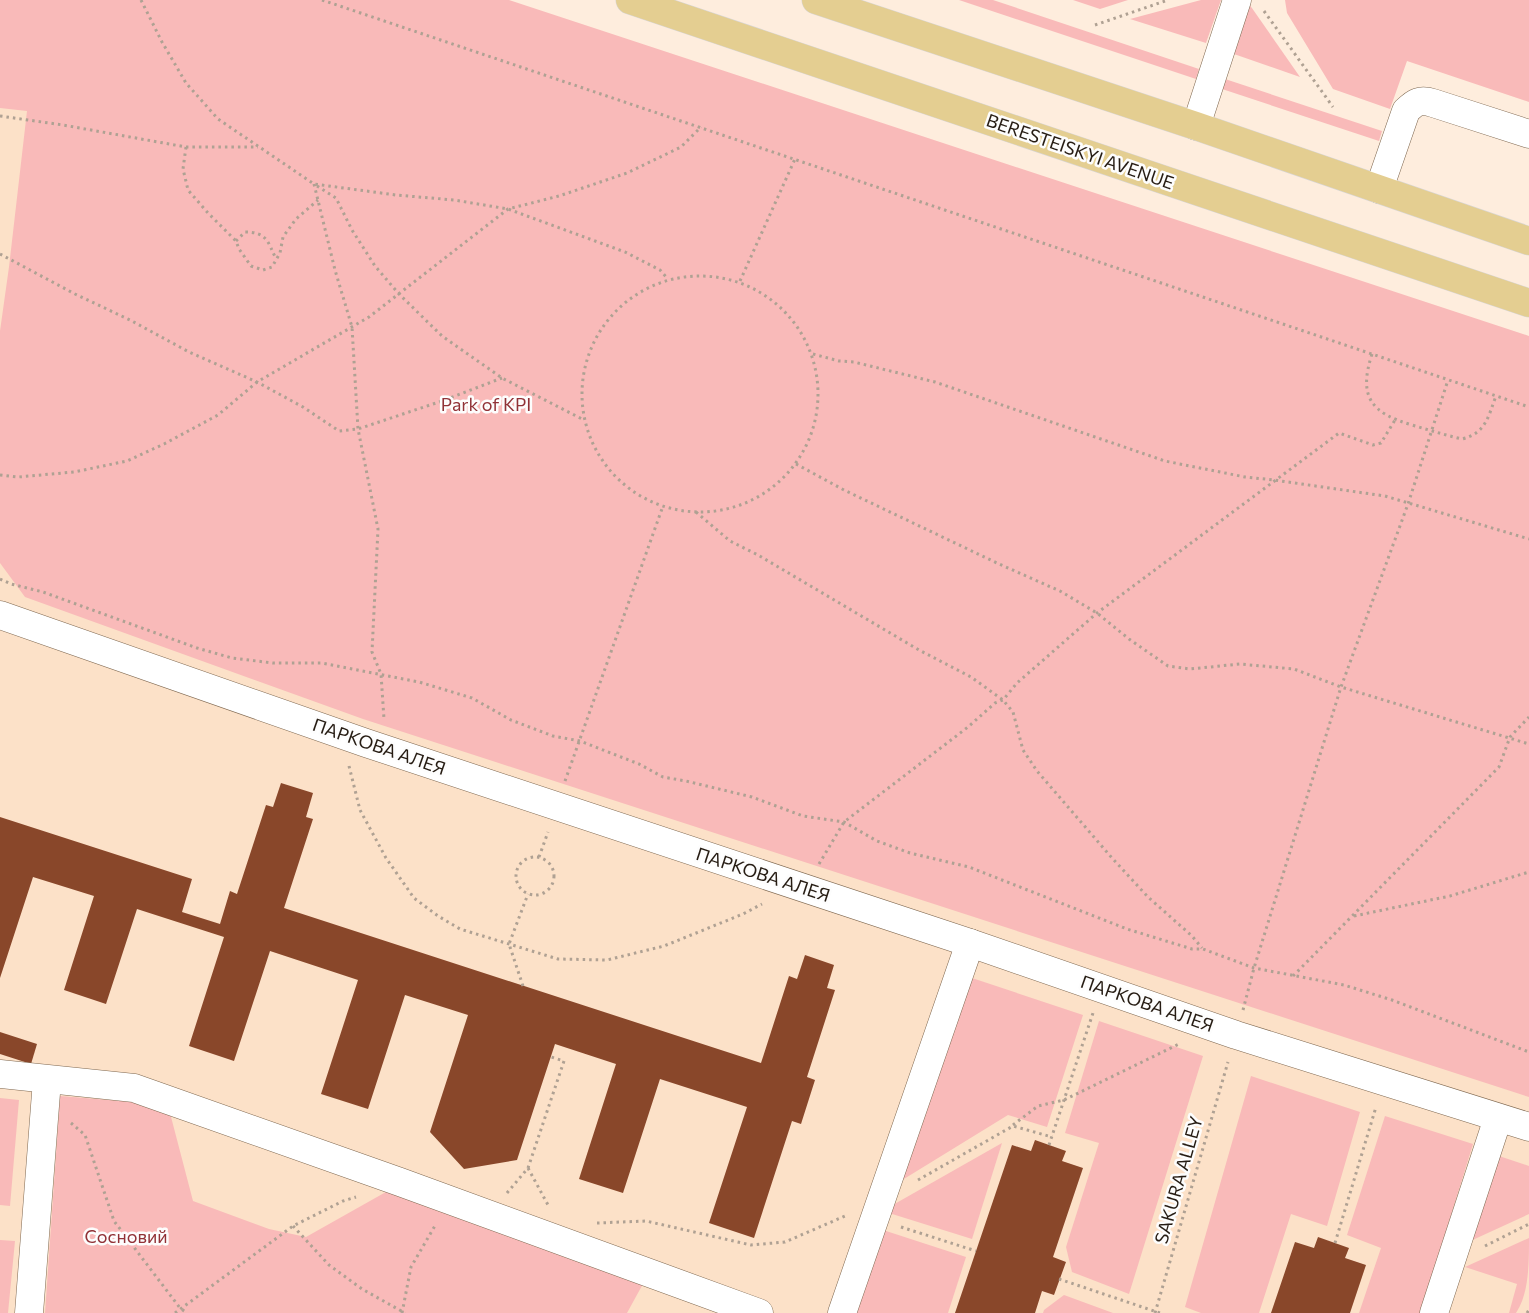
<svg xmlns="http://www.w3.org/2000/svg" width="1529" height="1313" viewBox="0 0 1529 1313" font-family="Commissioner,sans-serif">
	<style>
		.built { fill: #fce1c8 }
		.green { fill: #f9bab9 }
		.building { fill: #89472a }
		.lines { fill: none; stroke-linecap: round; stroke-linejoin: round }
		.minor-casing { stroke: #7f6850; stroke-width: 29 }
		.major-casing { stroke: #d8d6d5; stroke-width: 29 }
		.path { stroke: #afa193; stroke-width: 3; stroke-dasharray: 2.5 4; stroke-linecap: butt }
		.minor { stroke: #fff; stroke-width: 28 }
		.major { stroke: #e4ce91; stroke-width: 28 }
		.labels { text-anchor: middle; stroke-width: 5; stroke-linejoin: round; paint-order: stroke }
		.street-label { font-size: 18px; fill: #261c13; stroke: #fdfdfd }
		.park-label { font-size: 18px; fill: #913237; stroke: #fdfdfd }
	</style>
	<rect width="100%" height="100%" fill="#feeddd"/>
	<polygon class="built" points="0,0 339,0 1529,397 1529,1313 0,1313"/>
	<g class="green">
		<polygon points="0,0 509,0 1529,336 1529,1097 363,719 25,597 0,563 0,331 9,267 27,111 0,108"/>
		<polygon points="959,0 993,0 1199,69 1196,79"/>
		<polygon points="1073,0 1128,0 1100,9"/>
		<polygon points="1201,0 1221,0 1206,43 1130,19"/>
		<polygon points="1285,0 1529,0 1529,102 1407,61 1390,109 1333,89 1287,13"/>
		<polygon points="1247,1 1300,77 1231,53"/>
		<polygon points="1219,77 1382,131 1379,141 1216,87"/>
		<polygon points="972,978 1083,1015 1047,1127 1008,1115 899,1182"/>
		<polygon points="1099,1021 1203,1056 1129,1294 1072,1272 1066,1247 1099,1143 1065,1133"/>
		<polygon points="1251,1076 1360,1112 1327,1226 1291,1214 1259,1313 1201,1313 1185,1307"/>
		<polygon points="60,1096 133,1102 170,1113 193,1201 269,1229 306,1237 393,1188 644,1282 627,1313 45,1313"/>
		<polygon points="0,1098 19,1100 10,1206 0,1205"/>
		<polygon points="1385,1116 1473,1144 1421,1313 1359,1313 1381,1248 1347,1235"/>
		<polygon points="1002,1143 972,1239 889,1213 891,1206"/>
		<polygon points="1496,1155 1529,1166 1529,1214 1466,1243"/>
		<polygon points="883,1230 966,1257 948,1313 855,1313"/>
		<path d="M1529,1238C1529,1263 1529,1294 1516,1313H1509L1517,1284L1465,1267Z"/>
		<polygon points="0,1240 15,1241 8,1313 0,1313"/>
		<polygon points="1064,1295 1113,1313 1043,1313 1044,1310"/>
	</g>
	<g class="building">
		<polygon points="281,783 313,793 306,817 313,819 284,908 761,1063 789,976 797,979 805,955 834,965 827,988 835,990 807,1077 815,1080 801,1124 792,1121 754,1238 709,1223 747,1107 660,1079 623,1193 579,1179 616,1064 555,1044 517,1160 464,1169 430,1132 468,1015 405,995 368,1109 321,1094 358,980 270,951 234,1061 189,1046 224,937 137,909 106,1004 64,990 94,896 33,877 0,978 0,817 192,879 182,912 220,924 230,891 237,894 266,805 273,807"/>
		<polygon points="0,1032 37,1044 31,1064 0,1054"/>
		<polygon points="1035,1140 1066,1151 1062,1161 1083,1168 1053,1257 1066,1262 1054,1295 1042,1291 1035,1313 955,1313 1012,1145 1031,1151"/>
		<polygon points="1318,1237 1349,1248 1345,1258 1366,1265 1350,1313 1271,1313 1295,1242 1314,1248"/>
	</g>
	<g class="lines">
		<defs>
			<g id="minor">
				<polyline points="1196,126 1237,0"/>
				<path d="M1379,189L1406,111C1415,102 1420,99 1433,103L1529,134"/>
				<polyline points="0,615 366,743 970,943 1236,1035 1529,1127"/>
				<polyline points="0,1074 134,1088 400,1182 759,1313"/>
				<polyline points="29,1313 47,1080"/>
				<polyline points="842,1313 970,943"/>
				<polyline points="1434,1313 1498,1118"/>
			</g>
			<g id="major">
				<polyline points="630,0 1529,303"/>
				<polyline points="816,0 1196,126 1529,241"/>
			</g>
		</defs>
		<use href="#minor" class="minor-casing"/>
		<use href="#major" class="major-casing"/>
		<g class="path">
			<polyline points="141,0 162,42 186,83 218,119 314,184 396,195 454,200 508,209 625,252 660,270 668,279"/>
			<polyline points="322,0 1529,407"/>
			<polyline points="1264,11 1333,107"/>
			<polyline points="1095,25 1168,0"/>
			<polyline points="0,116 63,125 186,147 258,147"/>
			<polyline points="186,147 183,169 188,190 208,213 236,241 239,249 251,266 263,270 272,267 280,253 283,237 296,219 318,200"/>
			<polyline points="314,184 335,270 352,327 358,429 378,529 372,652 381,674 384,719"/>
			<polyline points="317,186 336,198 352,230 375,266 399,294 442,336 502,378 584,420"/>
			<path d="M236,241L245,232C267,232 268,242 276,259"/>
			<polyline points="0,254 75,294 130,320 189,352 257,382 303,407 339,431 358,429 442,401 502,378"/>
			<circle cx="700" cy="394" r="118"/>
			<polyline points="740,281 795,159"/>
			<polyline points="813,354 839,361 854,362 935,382 1165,461 1245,477 1274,480 1385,496 1529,539"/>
			<path d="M1372,354C1358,397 1371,413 1412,425C1429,430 1445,435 1462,439C1486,433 1488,417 1496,396"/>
			<polyline points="796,464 844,490 999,564 1060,591 1097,613 1129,639 1168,666 1190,669 1240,664 1294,669 1341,687 1529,744"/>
			<polyline points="0,475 18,477 74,472 127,461 164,444 218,415 257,382 369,317 508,209 559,196 627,173 681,147 701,127"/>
			<polyline points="696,512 730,541 758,555 919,650 971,677 1003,700 1013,712 1023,750 1037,771 1112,858 1148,897 1192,936 1202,948"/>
			<polyline points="0,579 11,584 43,592 197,648 232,658 273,663 322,663 419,682 472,698 511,720 553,736 580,741 639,764 663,777 686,781 752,797 803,816 844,822 877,841 910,853 969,867 1127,929 1192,949 1203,949 1254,968 1344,985 1392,1000 1529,1052"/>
			<polyline points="349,766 360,810 386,858 414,898 438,916 460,929 558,959 607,960 664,946 743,914 762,904"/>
			<polyline points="565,781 663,506"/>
			<circle cx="535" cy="876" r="19"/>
			<polyline points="539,857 548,832"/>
			<polyline points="819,864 844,822 968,727 995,703 1003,700 1017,683 1097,613 1339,433 1373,445 1381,443 1395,420"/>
			<polyline points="1354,916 1450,896 1529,872"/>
			<polyline points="1293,976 1499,767 1510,737 1529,717"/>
			<polyline points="523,986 509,944 528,894"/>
			<polyline points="1243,1010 1254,968 1341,687 1408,504 1448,380"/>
			<polyline points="71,1123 85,1135 114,1221 180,1308 187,1313"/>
			<polyline points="1013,1125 1038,1106 1064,1100 1179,1044"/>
			<polyline points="1049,1145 1093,1013"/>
			<polyline points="528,1168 548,1205"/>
			<polyline points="918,1180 1013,1126 1052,1137"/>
			<polyline points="507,1193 528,1168 564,1061 551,1057"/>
			<polyline points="597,1223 646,1221 751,1245 785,1242 845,1216"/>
			<polyline points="293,1226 329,1265 362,1289 405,1313"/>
			<polyline points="901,1227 976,1251"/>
			<polyline points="1335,1243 1376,1107"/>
			<polyline points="1485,1246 1529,1224"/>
			<polyline points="1059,1279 1160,1313"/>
			<polyline points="175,1313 293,1226 343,1201 356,1197"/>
			<polyline points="402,1313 411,1267 436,1224"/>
			<polyline points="1155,1313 1228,1062"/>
			<polyline points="1527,1313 1529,1310"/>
		</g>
		<use href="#minor" class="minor"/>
		<use href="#major" class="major"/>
	</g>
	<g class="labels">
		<g class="street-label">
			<text transform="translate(1080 152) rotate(19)" y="6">BERESTEISKYI AVENUE</text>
			<text transform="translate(379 747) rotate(19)" y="6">ПАРКОВА АЛЕЯ</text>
			<text transform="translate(763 875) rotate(18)" y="6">ПАРКОВА АЛЕЯ</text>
			<text transform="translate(1147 1004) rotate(19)" y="6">ПАРКОВА АЛЕЯ</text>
			<text transform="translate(1179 1180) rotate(-74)" y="6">SAKURA ALLEY</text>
		</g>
		<g class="park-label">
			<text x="486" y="411">Park of KPI</text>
			<text x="126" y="1243">Сосновий</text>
		</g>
	</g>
</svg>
